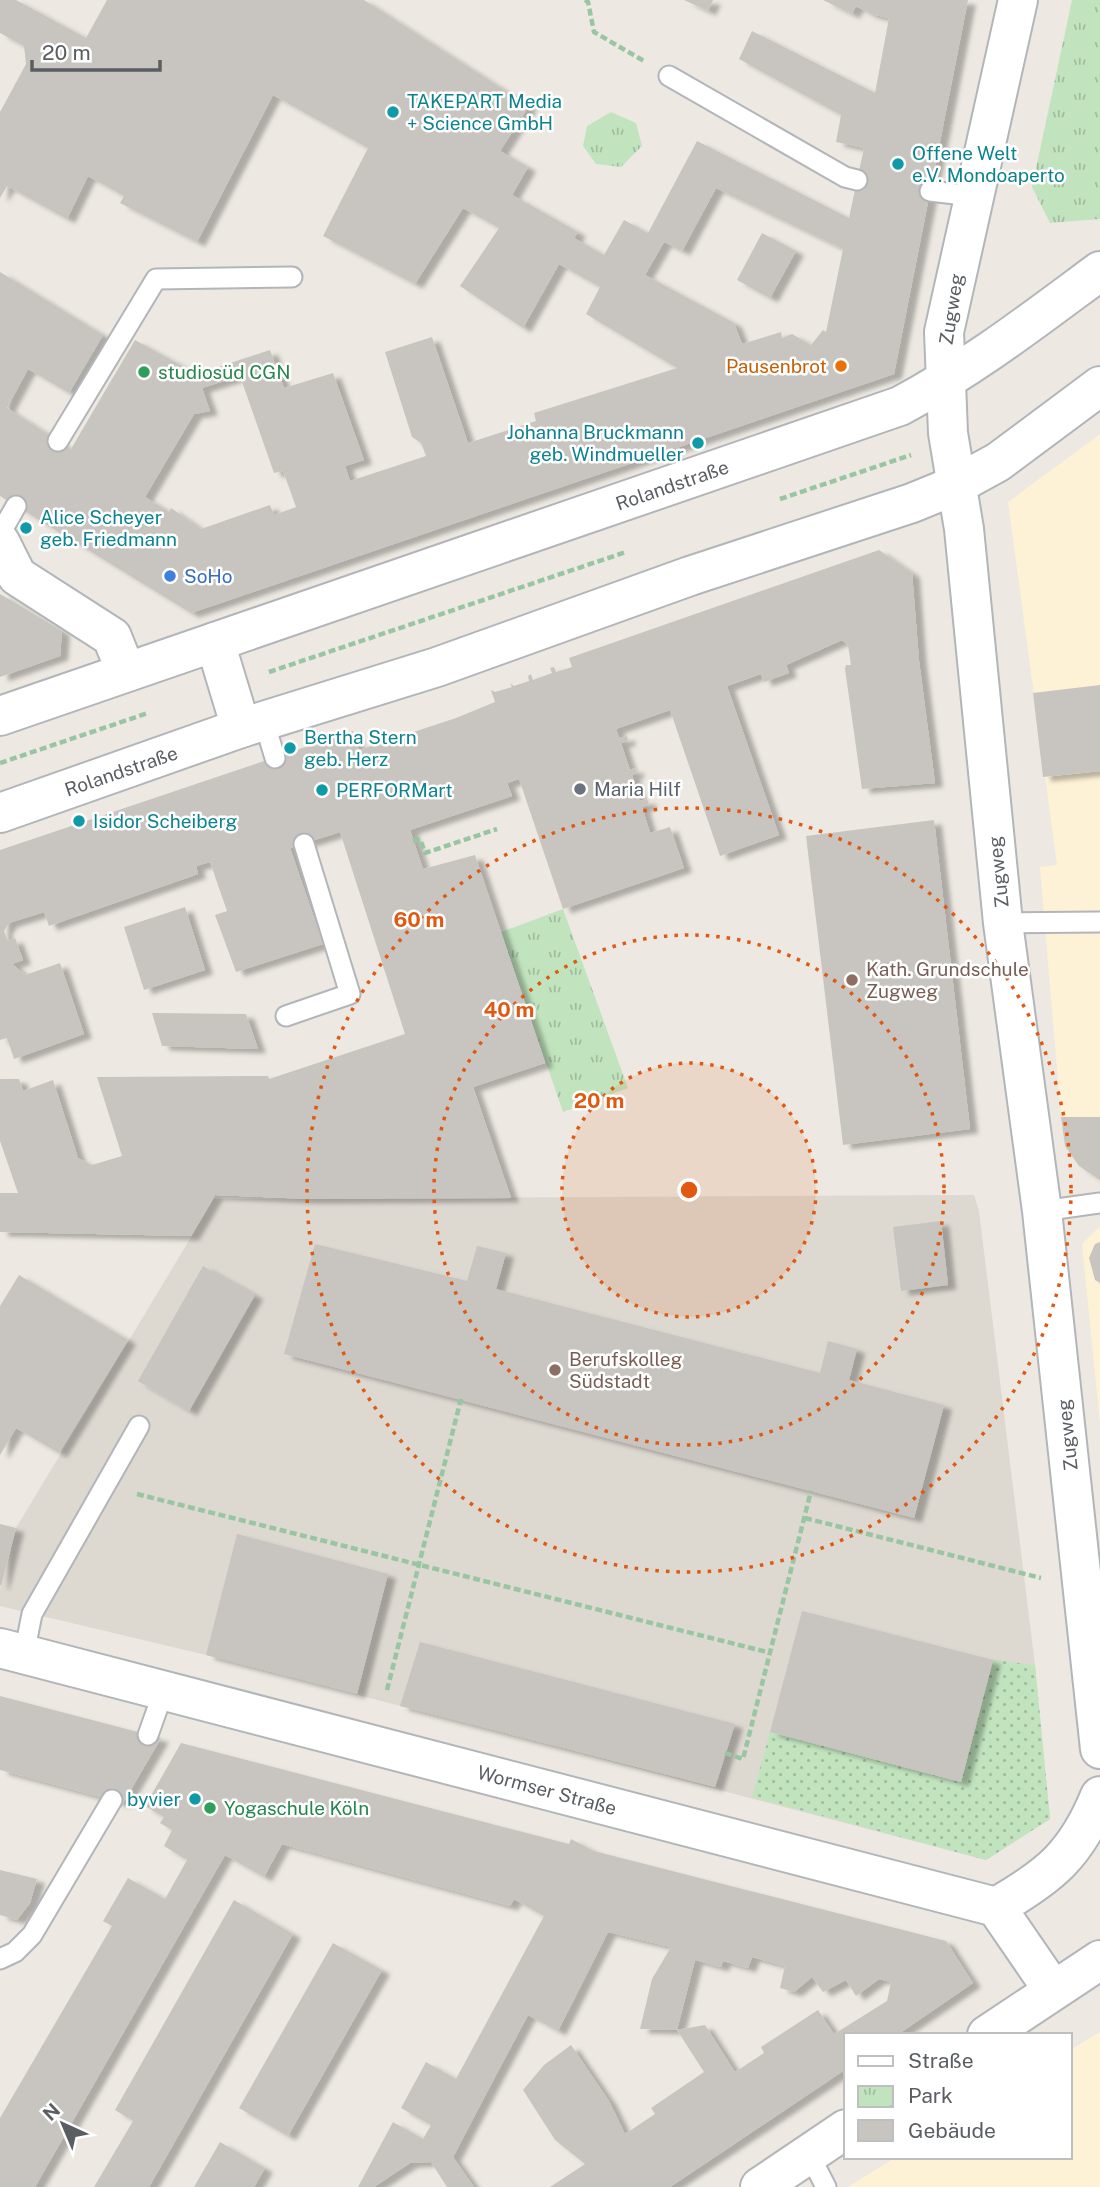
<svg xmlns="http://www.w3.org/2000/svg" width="1100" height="2187" viewBox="0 0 1100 2187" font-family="'Public Sans',sans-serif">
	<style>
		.commercial { fill: #fdf1d6 }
		.education { fill: #ddd8d0 }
		.grass { fill: url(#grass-dots) }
		.park { fill: url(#park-tufts) }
		.building { fill: #c8c4bf; fill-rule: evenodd; filter: url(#shadow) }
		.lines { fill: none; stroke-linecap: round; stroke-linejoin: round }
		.service-casing { stroke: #b2b5b9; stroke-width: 23 }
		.minor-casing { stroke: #b2b5b9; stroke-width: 42 }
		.tertiary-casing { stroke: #b2b5b9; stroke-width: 42 }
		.path { stroke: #98c5a2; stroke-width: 4.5; stroke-dasharray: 7 3.5; stroke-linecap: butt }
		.service { stroke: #fff; stroke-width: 19 }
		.minor { stroke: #fff; stroke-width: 38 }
		.tertiary { stroke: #fff; stroke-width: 38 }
		.ring { fill: none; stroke: #e15910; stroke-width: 3.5; stroke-dasharray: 3.5 7 }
		.culture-dot { fill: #0f9aa8; stroke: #fff; stroke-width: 2.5 }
		.food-dot { fill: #e8710a; stroke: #fff; stroke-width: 2.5 }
		.leisure-dot { fill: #2e9e5b; stroke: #fff; stroke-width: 2.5 }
		.shop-dot { fill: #3f7fe0; stroke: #fff; stroke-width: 2.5 }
		.worship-dot { fill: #6b7280; stroke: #fff; stroke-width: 2.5 }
		.education-dot { fill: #8d6e63; stroke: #fff; stroke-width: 2.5 }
		.labels { text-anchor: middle; stroke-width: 5; stroke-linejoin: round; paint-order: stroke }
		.culture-label { font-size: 19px; fill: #0d838f; stroke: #fff; text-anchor: start }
		.street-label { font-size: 19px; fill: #5a5e62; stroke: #fff }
		.food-label { font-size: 19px; fill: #c56008; stroke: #fff; text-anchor: end }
		.leisure-label { font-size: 19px; fill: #27864d; stroke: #fff; text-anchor: start }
		.shop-label { font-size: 19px; fill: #366cbe; stroke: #fff; text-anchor: start }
		.worship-label { font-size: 19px; fill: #5b616d; stroke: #fff; text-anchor: start }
		.education-label { font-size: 19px; fill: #785e54; stroke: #fff; text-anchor: start }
		.centre { fill: #e15910; stroke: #fff; stroke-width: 3.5 }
		.ring-label { font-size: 21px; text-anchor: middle; font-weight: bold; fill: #e15910; stroke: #fff; stroke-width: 5; stroke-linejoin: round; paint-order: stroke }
	</style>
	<defs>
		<pattern id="grass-dots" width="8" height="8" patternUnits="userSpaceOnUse" patternTransform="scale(1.75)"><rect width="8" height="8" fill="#c1e4be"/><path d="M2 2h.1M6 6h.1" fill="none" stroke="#a0bc9e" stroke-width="1.8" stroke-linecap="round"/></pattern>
		<pattern id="park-tufts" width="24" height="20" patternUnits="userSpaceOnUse" patternTransform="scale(1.75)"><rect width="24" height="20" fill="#c1e4be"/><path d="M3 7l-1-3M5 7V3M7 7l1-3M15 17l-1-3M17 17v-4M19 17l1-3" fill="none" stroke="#a0bc9e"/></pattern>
		<filter id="shadow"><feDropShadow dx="8" dy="4.5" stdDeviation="2" flood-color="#0004"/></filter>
	</defs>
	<rect width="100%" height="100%" fill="#ede9e2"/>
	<g class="commercial">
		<polygon points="1100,434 1100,1185 1099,1179 1079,1166 1065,1146 1061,1117 1040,867 1057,865 1008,502"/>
		<polygon points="1100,1226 1100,1424 1082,1244"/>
		<polygon points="1100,2032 1100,2187 848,2187 896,2157 1070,2157 1070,2050"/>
	</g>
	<polygon class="education" points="974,1195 979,1211 1035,1665 1050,1819 986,1860 206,1655 0,1606 0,1589 16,1528 214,1199"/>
	<polygon class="grass" points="993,1660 1035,1665 1050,1819 986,1860 752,1797 770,1732 960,1782"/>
	<g class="park">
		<polygon points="1072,0 1100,0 1100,219 1050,223 1032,187"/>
		<polygon points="611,112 636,123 642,146 621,167 596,164 583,146 587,126"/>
		<polygon points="563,909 628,1088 563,1112 501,932"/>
	</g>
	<g class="building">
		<path d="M0,0H16L86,38L107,0H364L529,106L500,151L528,167L512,195L578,232L574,238L604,255L624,220L648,233L697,141L849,218L864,148L836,142L841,115L739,59L752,31L875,93L889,18L871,14L856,6L852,14L823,0H968L894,374L191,613L0,496V272L103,335L69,393L28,369L7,408L71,449L135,340L197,374L270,350L284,388L333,373L364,460L345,466L350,481L426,456L421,443L412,437L385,352L432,337L468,443L536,421L534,413L677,368L586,314L600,287L559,264L523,328L460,286L499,228L463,208L415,284L323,236L368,148L273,95L197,242L120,203L124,196L88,176L67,219L7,186L0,198V112L26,64L24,46L0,33ZM716,188L843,249L826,332L823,330L811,345L792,334L782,338L781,332L742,344L734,323L645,275L664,242L682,251ZM240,376L274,473L283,471L296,507L274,515L270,505L201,529L171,508L169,512L145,497L194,414L210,411L202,388Z"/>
		<polygon points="684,0 713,0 708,11"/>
		<polygon points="762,233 796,251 770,298 737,280"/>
		<polygon points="879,550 912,573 919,661 935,783 862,789 845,669 846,665 851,665 848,645 842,640 786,665 789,673 764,682 761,674 727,686 779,835 720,856 670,710 616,729 619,738 627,736 628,741 621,743 630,770 635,768 637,773 632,775 640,801 647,799 649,805 642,807 650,833 670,827 684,868 563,909 519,779 507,783 512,796 410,830 423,869 475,855 545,1063 473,1087 511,1198 309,1199 215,1195 191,1236 0,1232 0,1193 18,1193 0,1141 0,1079 19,1079 23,1091 53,1080 78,1158 92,1165 122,1156 97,1077 268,1076 269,1079 405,1034 340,832 290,848 323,944 236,972 215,915 227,911 210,862 196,866 198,874 49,926 44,912 9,923 4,931 8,941 15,938 23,960 12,964 25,975 60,963 84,1034 14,1059 7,1038 0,1040 0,850 353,731 359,750 456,718 495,702 491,690 495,692 512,687 510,683 514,686 529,681 528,676 531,674 533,680 552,673 550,668 554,667 556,672 572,667 569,658"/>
		<polygon points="0,594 62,631 60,656 0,677"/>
		<polygon points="1100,685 1100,771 1043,777 1033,693"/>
		<polygon points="934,820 970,1129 843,1145 806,836"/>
		<polygon points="185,907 205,970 144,990 124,927"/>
		<polygon points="152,1013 246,1014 258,1049 162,1046"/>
		<polygon points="1061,1117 1100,1117 1100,1180 1079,1166 1065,1146"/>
		<polygon points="941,1221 948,1285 901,1291 893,1227"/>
		<polygon points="1100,1242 1100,1283 1095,1280 1089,1258 1095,1244"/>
		<polygon points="315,1244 467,1281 477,1246 506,1253 496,1289 820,1373 828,1341 857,1349 849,1380 944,1405 914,1518 284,1354"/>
		<polygon points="203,1266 255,1295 189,1411 138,1381"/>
		<polygon points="19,1275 128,1340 59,1453 16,1428 0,1455 0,1306"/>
		<polygon points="0,1524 16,1528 1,1586 0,1585"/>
		<polygon points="237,1534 388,1574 357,1694 206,1655"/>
		<polygon points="802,1611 993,1660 961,1782 770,1732"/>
		<polygon points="420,1642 735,1724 715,1787 400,1706"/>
		<polygon points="0,1696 161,1738 123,1803 0,1770"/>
		<polygon points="181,1743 569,1844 571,1839 594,1851 946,1941 973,1983 897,2035 846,2035 846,2069 670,2187 550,2187 585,2164 555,2140 523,2090 544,2065 571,2045 609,2101 625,2134 655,2114 651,2108 704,2072 677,2030 705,2025 735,2072 764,2053 761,2047 818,2010 834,2034 887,2001 891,1982 879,1979 856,1996 846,1980 823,1992 812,1977 794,1992 780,1988 785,1966 752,1957 748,1968 723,1961 721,1967 695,1960 677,2030 640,2029 652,1979 671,1947 608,1932 558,2031 528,2015 496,2075 453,2157 474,2187 447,2187 431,2162 410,2163 374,2187 358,2187 393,2122 423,2139 431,2125 401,2108 426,2062 456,2079 544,1916 514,1899 510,1906 282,1844 264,1877 225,1855 35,2187 0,2187 0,2118 112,1926 103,1921 128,1878 165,1899 187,1860 164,1846 172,1830 160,1823 164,1817 145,1806"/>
		<polygon points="0,1870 37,1879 30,1903 17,1920 0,1915"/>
		<polygon points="234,1900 293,1934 149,2187 94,2187 133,2121 115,2110"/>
		<polygon points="333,1943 382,1970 288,2136 239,2108"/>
		<polygon points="220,2142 265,2168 254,2187 194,2187"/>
	</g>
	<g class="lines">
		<defs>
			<g id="service">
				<polyline points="669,76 845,177 857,180"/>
				<polyline points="930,191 972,196"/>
				<polyline points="58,441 156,279 292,277"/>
				<polyline points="0,534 16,506"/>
				<polyline points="264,721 275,758"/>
				<polyline points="1003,923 1100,922"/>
				<polyline points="286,1016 350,994 304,844"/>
				<polyline points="1042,1211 1100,1203"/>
				<polyline points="24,1654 32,1614 139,1426"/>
				<polyline points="148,1735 164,1690"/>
				<polyline points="0,1959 15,1952 32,1935 112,1800"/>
				<polyline points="809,2154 826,2187"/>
			</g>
			<g id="minor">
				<polyline points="1018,0 944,332 948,433 964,529 1003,923 1042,1211 1100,1749"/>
				<polyline points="0,542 17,576 112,637 126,672"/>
				<polyline points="215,642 241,728"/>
				<path d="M0,716L900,406C972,368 1035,319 1100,271"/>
				<polyline points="0,813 241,728 437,667 690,576 912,503 956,485 998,462 1100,386"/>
				<polyline points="0,1648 996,1907 1053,1990"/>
				<path d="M996,1907C1050,1876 1076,1855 1100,1796"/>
			</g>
			<g id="tertiary">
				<polyline points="987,2035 1100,1960"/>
				<polyline points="760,2187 846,2129"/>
			</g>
		</defs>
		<use href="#service" class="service-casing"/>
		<use href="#minor" class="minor-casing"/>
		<use href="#tertiary" class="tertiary-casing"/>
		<g class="path">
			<polyline points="585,0 588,2 594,32 644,61"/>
			<polyline points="780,499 911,455"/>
			<polyline points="269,672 626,552"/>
			<polyline points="0,763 148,713"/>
			<polyline points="413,841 420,839 425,853 497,829"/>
			<polyline points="137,1494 771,1653"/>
			<polyline points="805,1518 1041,1578"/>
			<polyline points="387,1690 461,1399"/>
			<polyline points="725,1753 743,1759 811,1491"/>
		</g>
		<use href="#service" class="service"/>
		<use href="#minor" class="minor"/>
		<use href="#tertiary" class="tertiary"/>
	</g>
	<circle cx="689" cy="1190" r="127" fill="#e15910" fill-opacity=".12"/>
	<g class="ring">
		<circle cx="689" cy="1190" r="127"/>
		<circle cx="689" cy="1190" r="255"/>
		<circle cx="689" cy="1190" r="382"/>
	</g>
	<g class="culture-dot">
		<circle cx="393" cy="112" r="7"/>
		<circle cx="898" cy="164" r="7"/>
		<circle cx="698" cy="443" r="7"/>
		<circle cx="26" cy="528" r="7"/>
		<circle cx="290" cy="748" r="7"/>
		<circle cx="322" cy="790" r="7"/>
		<circle cx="79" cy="821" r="7"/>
		<circle cx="195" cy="1799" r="7"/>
	</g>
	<circle class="food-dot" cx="841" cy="366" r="7"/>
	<g class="leisure-dot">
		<circle cx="144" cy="372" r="7"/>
		<circle cx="210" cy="1808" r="7"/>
	</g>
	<circle class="shop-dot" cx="170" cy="576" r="7"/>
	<circle class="worship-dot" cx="580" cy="789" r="7"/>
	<g class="education-dot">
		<circle cx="852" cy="980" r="7"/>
		<circle cx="555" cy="1370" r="7"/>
	</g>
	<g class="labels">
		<g class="culture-label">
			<text x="407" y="108">TAKEPART Media<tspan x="407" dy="22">+ Science GmbH</tspan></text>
			<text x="912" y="160">Offene Welt<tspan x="912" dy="22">e.V. Mondoaperto</tspan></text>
			<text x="684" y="439" text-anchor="end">Johanna Bruckmann<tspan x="684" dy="22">geb. Windmueller</tspan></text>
			<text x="40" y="524">Alice Scheyer<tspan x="40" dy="22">geb. Friedmann</tspan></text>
			<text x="304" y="744">Bertha Stern<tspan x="304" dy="22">geb. Herz</tspan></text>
			<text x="336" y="797">PERFORMart</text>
			<text x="93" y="828">Isidor Scheiberg</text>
			<text x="181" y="1806" text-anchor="end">byvier</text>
		</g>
		<g class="street-label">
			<text transform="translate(951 309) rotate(-81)" y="7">Zugweg</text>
			<text transform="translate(672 485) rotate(-19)" y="7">Rolandstraße</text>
			<text transform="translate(121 771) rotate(-19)" y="7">Rolandstraße</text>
			<text transform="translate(998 872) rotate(-96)" y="7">Zugweg</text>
			<text transform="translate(1067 1435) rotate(-96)" y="7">Zugweg</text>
			<text transform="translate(547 1790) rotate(15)" y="7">Wormser Straße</text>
		</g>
		<g class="food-label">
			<text x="827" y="373">Pausenbrot</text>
		</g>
		<g class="leisure-label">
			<text x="158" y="379">studiosüd CGN</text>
			<text x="224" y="1815">Yogaschule Köln</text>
		</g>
		<g class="shop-label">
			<text x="184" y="583">SoHo</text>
		</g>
		<g class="worship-label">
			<text x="594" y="796">Maria Hilf</text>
		</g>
		<g class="education-label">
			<text x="866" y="976">Kath. Grundschule<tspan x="866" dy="22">Zugweg</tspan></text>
			<text x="569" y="1366">Berufskolleg<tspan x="569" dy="22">Südstadt</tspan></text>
		</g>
	</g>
	<circle cx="689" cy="1190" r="10" class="centre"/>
	<g class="ring-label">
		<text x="419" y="927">60 m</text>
		<text x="509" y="1017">40 m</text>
		<text x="599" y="1108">20 m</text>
	</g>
	<rect x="844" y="2033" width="228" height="126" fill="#ffffff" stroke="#bdbfc0" stroke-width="2"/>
	<rect x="858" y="2056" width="35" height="10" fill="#ffffff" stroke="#bdbfc0" stroke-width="2"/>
	<text x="908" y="2068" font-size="21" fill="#5a5e62">Straße</text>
	<rect x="858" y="2086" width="35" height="21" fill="url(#park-tufts)" stroke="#bdbfc0" stroke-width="2"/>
	<text x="908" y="2103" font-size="21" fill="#5a5e62">Park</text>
	<rect x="858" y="2120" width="35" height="21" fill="#c8c4bf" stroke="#bdbfc0" stroke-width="2"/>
	<text x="908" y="2138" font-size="21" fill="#5a5e62">Gebäude</text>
	<g transform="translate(63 2124) rotate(316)" stroke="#ffffff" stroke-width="5" paint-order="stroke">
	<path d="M0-5L12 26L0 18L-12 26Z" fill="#5a5e62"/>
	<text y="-10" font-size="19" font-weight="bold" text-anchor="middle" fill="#5a5e62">N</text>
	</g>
	<path d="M32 60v10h128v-10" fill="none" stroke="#5a5e62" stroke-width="3.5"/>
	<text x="42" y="60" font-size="21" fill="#5a5e62" stroke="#ffffff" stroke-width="5" paint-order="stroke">20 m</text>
</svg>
